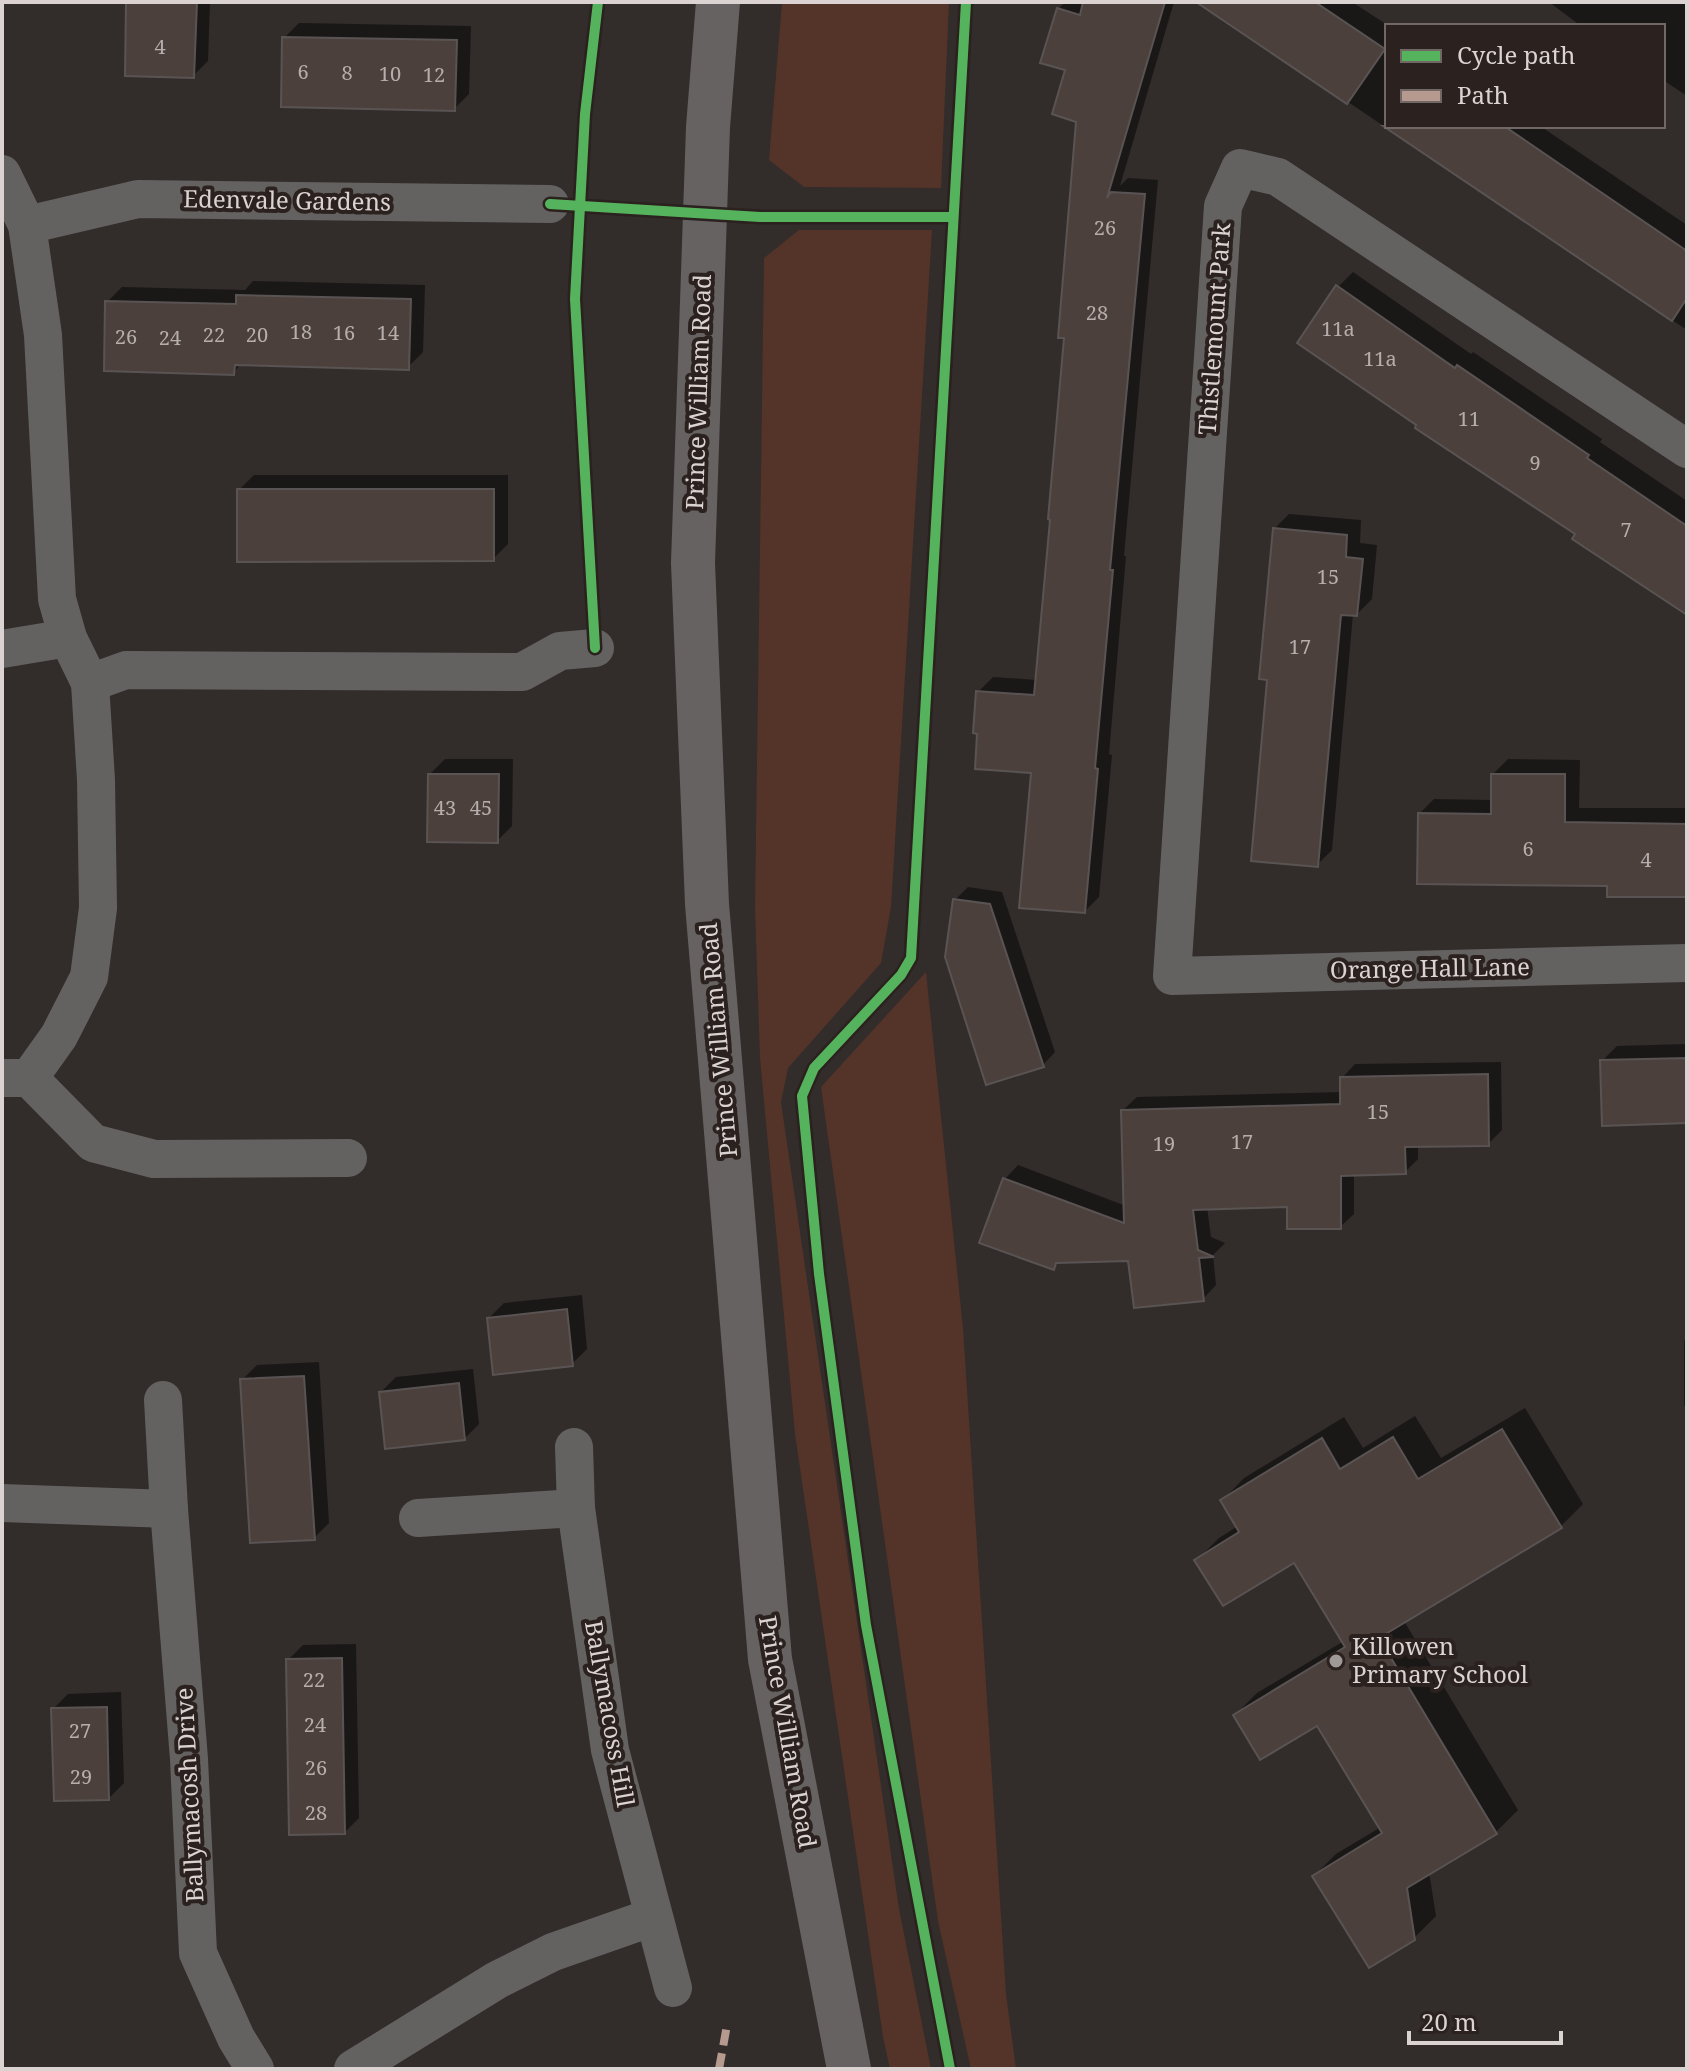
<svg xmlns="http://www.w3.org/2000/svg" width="1689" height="2071" viewBox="0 0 1689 2071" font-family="'Noto Serif',serif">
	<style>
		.green { fill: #543329 }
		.shadow { fill: #0007 }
		.building { fill: #4c403c; stroke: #595453; stroke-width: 2 }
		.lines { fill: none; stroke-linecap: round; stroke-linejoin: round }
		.street { stroke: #646261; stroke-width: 38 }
		.primary { stroke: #656261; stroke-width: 44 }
		.quiet { stroke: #b69a8f; stroke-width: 8; stroke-dasharray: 16 8; stroke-linecap: butt }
		.cycleway-casing { stroke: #2b211e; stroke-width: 15 }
		.cycleway { stroke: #56b35d; stroke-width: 10 }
		.poi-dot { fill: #9f9997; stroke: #2b211e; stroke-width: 3 }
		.labels { text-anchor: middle; stroke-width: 8; stroke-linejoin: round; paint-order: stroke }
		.number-label { font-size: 20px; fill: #b6aeac }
		.street-label { font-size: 24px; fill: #dad3d1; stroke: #2b211e }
		.poi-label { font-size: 24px; fill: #dad3d1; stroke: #2b211e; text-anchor: start }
	</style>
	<rect width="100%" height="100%" fill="#322c2b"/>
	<g class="green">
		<polygon points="782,2 949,2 941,188 804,187 769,160"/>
		<polygon points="799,230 932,230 891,907 881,963 788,1068 781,1102 899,1909 931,2069 890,2069 883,2037 795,1434 760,1058 755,907 764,258"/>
		<polygon points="926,972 963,1328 1006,1994 1016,2069 971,2069 938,1921 821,1087"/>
	</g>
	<g class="shadow">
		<polygon points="129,2 210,2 208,61 193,76"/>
		<polygon points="1066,2 1174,2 1120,186 1128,178 1158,180 1124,556 1126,556 1109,754 1112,755 1099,897 1085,911 1033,771 978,692 993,677 1037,680 1066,336 1079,120 1058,9"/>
		<polygon points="1243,2 1352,2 1389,26 1387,126 1540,126 1687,225 1687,330 1229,22"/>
		<polygon points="1549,2 1687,2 1687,96 1663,80 1663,26 1581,26"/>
		<polygon points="299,23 471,26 469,94 454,109 284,38"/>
		<polygon points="1353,272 1471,354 1473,352 1602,439 1600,442 1687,501 1687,613 1578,534 1338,287"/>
		<polygon points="253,281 425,285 423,352 408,367 242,363 233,373 107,302 122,287 245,290"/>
		<polygon points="254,475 508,475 508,544 493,559 239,490"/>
		<polygon points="1289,514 1361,520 1360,543 1377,545 1372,599 1357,614 1353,614 1332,850 1317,865 1270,678 1274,529"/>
		<polygon points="445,759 513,759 512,826 497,841 430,774"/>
		<polygon points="1508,759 1580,760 1579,808 1687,808 1687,895 1609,884 1419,814 1434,799 1493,800 1493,774"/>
		<polygon points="968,887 1002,892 1055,1052 1043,1065 955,900"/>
		<polygon points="1687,1044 1687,1121 1602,1061 1617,1046"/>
		<polygon points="1501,1062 1502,1130 1488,1144 1418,1144 1418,1159 1405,1172 1354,1174 1354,1214 1340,1227 1289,1205 1207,1207 1211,1237 1225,1243 1213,1255 1216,1285 1203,1299 1130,1258 1060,1261 1053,1268 1005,1179 1018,1165 1126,1206 1123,1110 1137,1097 1342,1092 1342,1078 1355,1064"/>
		<polygon points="582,1295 587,1349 572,1364 489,1318 504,1303"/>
		<polygon points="1687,1338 1687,1406 1684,1406 1684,1341"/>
		<polygon points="319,1362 329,1523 314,1538 242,1380 257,1365"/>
		<polygon points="473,1369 479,1424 464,1439 381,1392 396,1377"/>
		<polygon points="1525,1408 1583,1504 1561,1526 1404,1621 1518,1810 1496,1832 1429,1872 1436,1916 1414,1938 1314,1876 1336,1854 1381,1827 1318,1723 1235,1715 1257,1693 1344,1641 1295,1561 1197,1560 1219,1538 1238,1526 1222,1501 1244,1478 1344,1417 1363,1448 1415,1416 1441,1458"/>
		<polygon points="356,1644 359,1818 344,1833 288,1660 303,1645"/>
		<polygon points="121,1692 124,1783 109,1798 53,1709 68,1694"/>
	</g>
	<g class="building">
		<polygon points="126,2 197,2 194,78 125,76"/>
		<polygon points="1083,2 1165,2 1107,198 1111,192 1145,194 1110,570 1113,570 1095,768 1098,769 1085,913 1019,908 1031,773 975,769 977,734 973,733 976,691 1034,695 1050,520 1048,519 1064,338 1058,338 1076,122 1052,114 1065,70 1040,63 1057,8 1080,15"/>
		<polygon points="1196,2 1315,2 1385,49 1347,104"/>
		<polygon points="282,37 457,40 455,111 281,107"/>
		<polygon points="1383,126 1504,126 1687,251 1687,298 1672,321"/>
		<polygon points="1336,285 1455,368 1457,365 1589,455 1587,458 1687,526 1687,615 1572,539 1575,534 1415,428 1416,425 1297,343"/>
		<polygon points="236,295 411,299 409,370 235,365 234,375 104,371 105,301 236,304"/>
		<polygon points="237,489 494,489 494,561 237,562"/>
		<polygon points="1273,528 1347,535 1346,557 1363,559 1357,616 1341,615 1318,867 1251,861 1267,680 1259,679"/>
		<polygon points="428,774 499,774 498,843 427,842"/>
		<polygon points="1491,774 1565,774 1565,822 1687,824 1687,897 1607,897 1607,886 1417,884 1418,813 1491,814"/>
		<polygon points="953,899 990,904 1044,1067 986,1085 945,957"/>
		<polygon points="1687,1058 1687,1123 1602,1126 1600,1060"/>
		<polygon points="1488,1074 1489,1146 1405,1147 1406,1174 1341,1176 1341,1229 1287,1229 1287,1207 1193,1210 1198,1250 1214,1257 1199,1258 1204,1301 1134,1308 1128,1261 1056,1263 1054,1270 979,1243 1003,1178 1124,1223 1121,1110 1340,1104 1340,1077"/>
		<polygon points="567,1309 573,1366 493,1375 487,1318"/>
		<polygon points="304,1376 315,1540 250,1543 240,1379"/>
		<polygon points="459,1383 465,1440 385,1449 379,1392"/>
		<polygon points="1502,1429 1562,1528 1379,1638 1497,1834 1407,1888 1415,1940 1369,1968 1312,1876 1382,1833 1317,1726 1260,1760 1233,1715 1345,1647 1294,1563 1223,1606 1194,1560 1239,1532 1220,1500 1322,1438 1340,1469 1393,1437 1418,1479"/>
		<polygon points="342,1658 345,1834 289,1835 286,1659"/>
		<polygon points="107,1707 109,1800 54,1801 51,1708"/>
	</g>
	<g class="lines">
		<g class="street">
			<polyline points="2,174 27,225 43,335 57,599 68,638 90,683 96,780 98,908 89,977 59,1036 29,1078 2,1078"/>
			<polyline points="27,225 138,199 550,204"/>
			<polyline points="1687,449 1278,177 1240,168 1223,206 1172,976 1687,963"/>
			<polyline points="2,649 68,638"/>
			<polyline points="90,683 126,670 522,672 560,651 595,648"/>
			<polyline points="29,1078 93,1143 154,1159 348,1158"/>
			<polyline points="163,1400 169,1509 189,1759 198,1953 236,2038 255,2069"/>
			<polyline points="574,1447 576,1508 610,1750 673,1988"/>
			<polyline points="2,1503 169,1509"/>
			<polyline points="418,1518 576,1508"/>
			<polyline points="353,2069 497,1980 553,1952 653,1917"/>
		</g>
		<polyline class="primary" points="718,2 708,127 693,563 707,904 770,1659 849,2069"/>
		<polyline class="quiet" points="719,2069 727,2025"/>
		<defs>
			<g id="cycleway">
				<polyline points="550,204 760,217 953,217"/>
				<polyline points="595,648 575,299 585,114 598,2"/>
				<polyline points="950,2069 866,1625 819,1274 802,1096 814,1068 901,975 911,958 966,2"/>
			</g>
		</defs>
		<use href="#cycleway" class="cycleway-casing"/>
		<use href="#cycleway" class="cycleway"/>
	</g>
	<circle class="poi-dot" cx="1336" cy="1661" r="8"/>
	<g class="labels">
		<g class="number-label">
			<text x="160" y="54">4</text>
			<text x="303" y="79">6</text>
			<text x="347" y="80">8</text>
			<text x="390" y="81">10</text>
			<text x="434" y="82">12</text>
			<text x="1105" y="235">26</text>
			<text x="1097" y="320">28</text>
			<text x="1338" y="336">11a</text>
			<text x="301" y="339">18</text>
			<text x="344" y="340">16</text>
			<text x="388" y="340">14</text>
			<text x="214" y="342">22</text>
			<text x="257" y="342">20</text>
			<text x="126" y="344">26</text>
			<text x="170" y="345">24</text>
			<text x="1380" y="366">11a</text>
			<text x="1469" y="426">11</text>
			<text x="1535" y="470">9</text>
			<text x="1626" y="537">7</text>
			<text x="1328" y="584">15</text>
			<text x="1300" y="654">17</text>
			<text x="445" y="815">43</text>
			<text x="481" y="815">45</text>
			<text x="1528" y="856">6</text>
			<text x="1646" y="867">4</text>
			<text x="1378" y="1119">15</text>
			<text x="1242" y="1149">17</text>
			<text x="1164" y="1151">19</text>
			<text x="314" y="1687">22</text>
			<text x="315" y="1732">24</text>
			<text x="80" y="1738">27</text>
			<text x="316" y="1775">26</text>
			<text x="81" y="1784">29</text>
			<text x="316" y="1820">28</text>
		</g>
		<g class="street-label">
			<text transform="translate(287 201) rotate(1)" y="8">Edenvale Gardens</text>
			<text transform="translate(1215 329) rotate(-86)" y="8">Thistlemount Park</text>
			<text transform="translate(699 392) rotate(-88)" y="8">Prince William Road</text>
			<text transform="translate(1430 969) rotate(-1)" y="8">Orange Hall Lane</text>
			<text transform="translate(719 1040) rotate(-95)" y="8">Prince William Road</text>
			<text transform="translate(609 1714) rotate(80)" y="8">Ballymacoss Hill</text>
			<text transform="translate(787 1732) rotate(80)" y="8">Prince William Road</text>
			<text transform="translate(190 1795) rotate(-93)" y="8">Ballymacosh Drive</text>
		</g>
		<g class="poi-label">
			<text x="1352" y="1655">Killowen<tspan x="1352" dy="28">Primary School</tspan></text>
		</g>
	</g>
	<rect width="1689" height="2071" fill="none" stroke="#dad3d1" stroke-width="8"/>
	<rect x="1385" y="24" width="280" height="104" fill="#2b211e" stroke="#716866" stroke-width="2"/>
	<rect x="1401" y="50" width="40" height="12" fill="#56b35d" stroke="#716866" stroke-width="2"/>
	<text x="1457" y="64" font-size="24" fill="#dad3d1">Cycle path</text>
	<rect x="1401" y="90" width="40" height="12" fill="#b69a8f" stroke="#716866" stroke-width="2"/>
	<text x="1457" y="104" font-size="24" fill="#dad3d1">Path</text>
	<path d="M1409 2031v12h152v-12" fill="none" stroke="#dad3d1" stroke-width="4"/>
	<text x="1421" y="2031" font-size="24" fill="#dad3d1" stroke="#2b211e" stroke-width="6" paint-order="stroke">20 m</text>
</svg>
